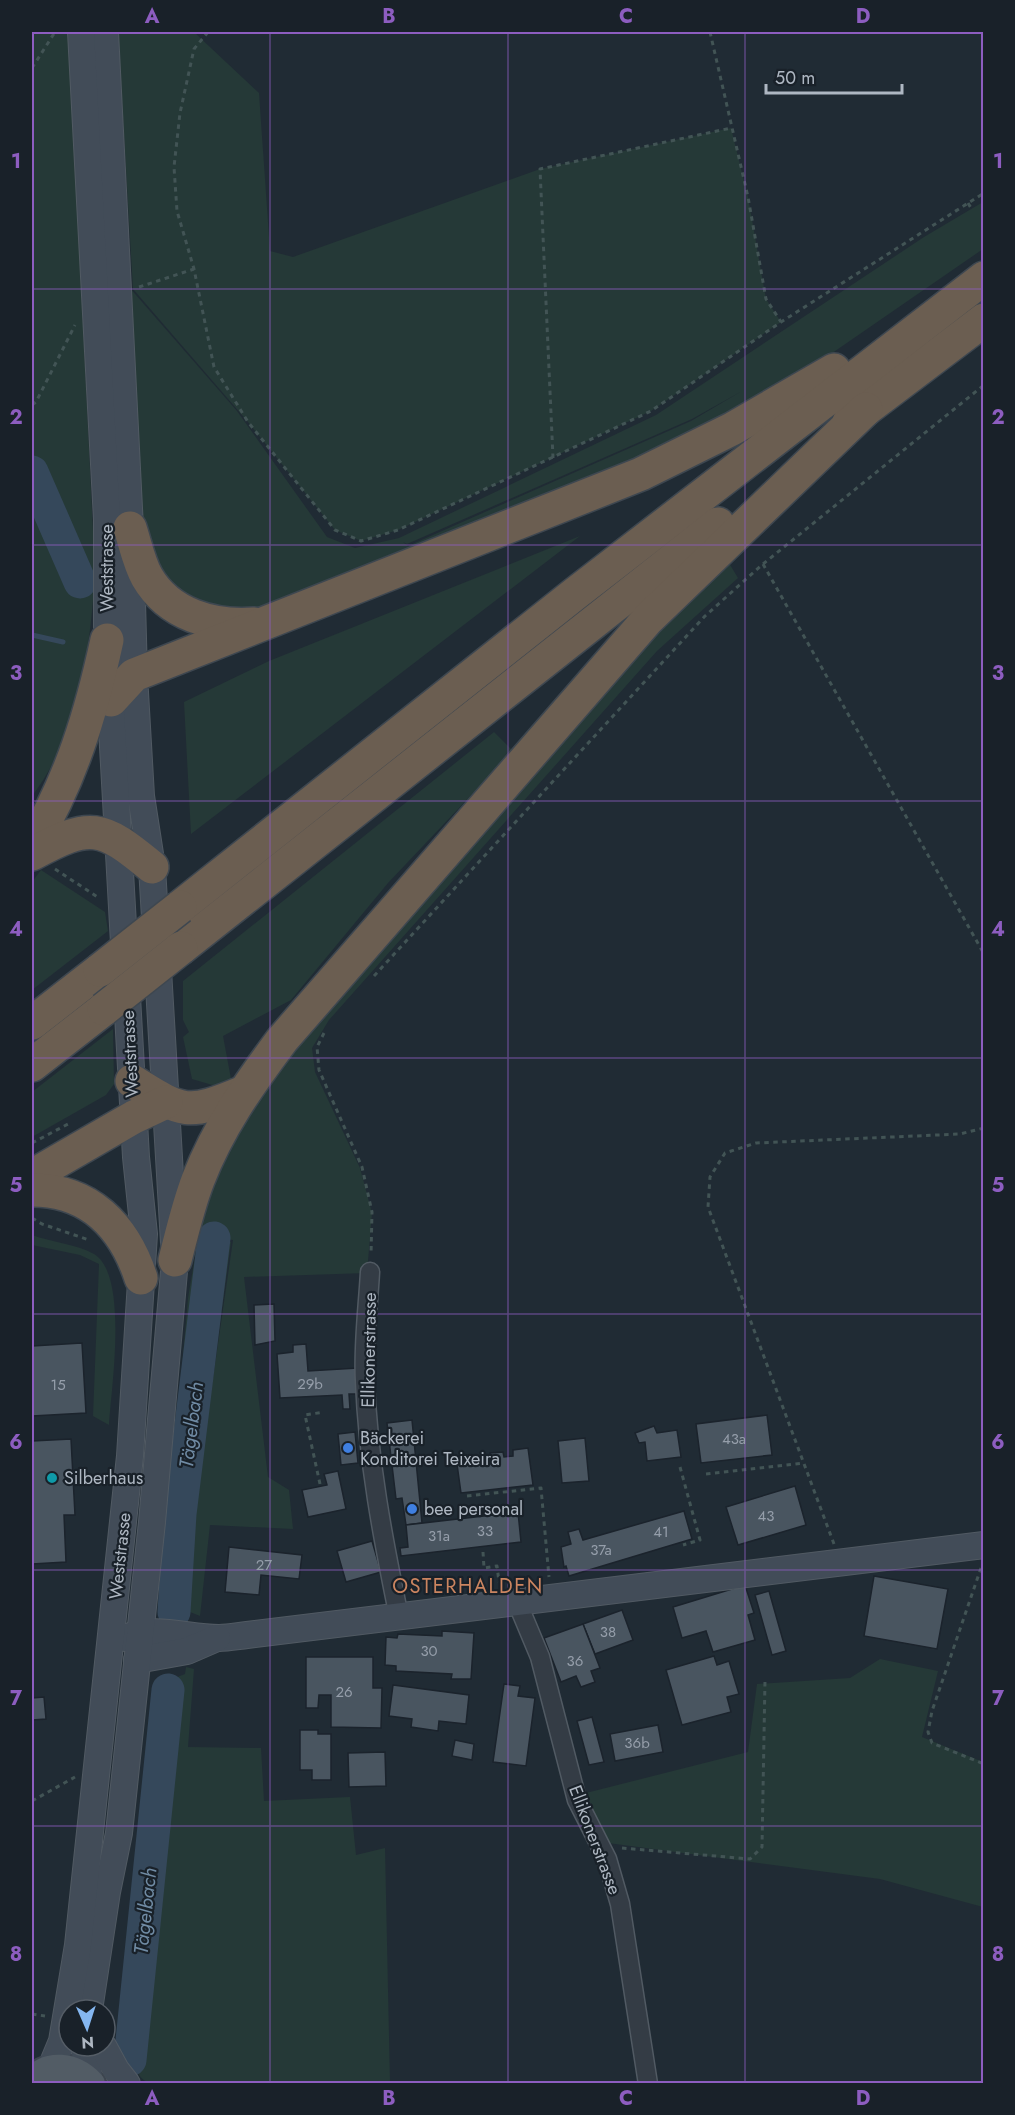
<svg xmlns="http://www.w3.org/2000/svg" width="1015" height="2115" viewBox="0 0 1015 2115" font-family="Jost,sans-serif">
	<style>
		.green { fill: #253937; fill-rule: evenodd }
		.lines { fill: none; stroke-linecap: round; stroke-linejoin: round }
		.stream { stroke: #35485b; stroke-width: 5 }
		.river { stroke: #35485b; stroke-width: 33 }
		.building { fill: #495560; stroke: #1b232c; stroke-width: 1.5 }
		.street-casing { stroke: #515a63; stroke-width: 21 }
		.secondary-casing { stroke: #515a63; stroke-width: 28 }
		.primary-casing { stroke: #3d454f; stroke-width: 32 }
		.highway-casing { stroke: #3e4750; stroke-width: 36 }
		.path { stroke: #425455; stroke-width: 3; stroke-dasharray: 4.5 4.5; stroke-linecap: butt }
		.street { stroke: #343c45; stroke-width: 18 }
		.secondary { stroke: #424c58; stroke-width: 26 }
		.primary { stroke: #525c65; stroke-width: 28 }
		.highway { stroke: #6b5e51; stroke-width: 33 }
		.highway-bridge-casing { stroke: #3e4750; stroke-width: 36; stroke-linecap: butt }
		.highway-bridge { stroke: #6b5e51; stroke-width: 33 }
		.grid { fill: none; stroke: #8d5dc0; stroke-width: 1.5; stroke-opacity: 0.55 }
		.shop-dot { fill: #3f7fe0; stroke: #192129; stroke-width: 2 }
		.culture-dot { fill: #0f9aa8; stroke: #192129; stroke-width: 2 }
		.labels { text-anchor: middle; stroke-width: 4.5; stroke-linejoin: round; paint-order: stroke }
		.number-label { font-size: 15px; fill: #959eaa }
		.street-label { font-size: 18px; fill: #aeb7c2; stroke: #192129 }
		.poi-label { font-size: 18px; fill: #aeb7c2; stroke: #192129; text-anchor: start }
		.water-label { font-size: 20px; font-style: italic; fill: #708ba4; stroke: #192129 }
		.neighbourhood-label { font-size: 20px; letter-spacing: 1.5px; fill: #cb8560; stroke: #192129 }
		.neatline { fill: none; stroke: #8d5dc0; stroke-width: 2 }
		.grid-label { font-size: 20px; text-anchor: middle; font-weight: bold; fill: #8d5dc0 }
	</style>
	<rect width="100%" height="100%" fill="#202b34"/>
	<g class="green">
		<path d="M32,32H69L95,573C90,650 80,733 32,796Z"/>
		<polygon points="118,32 196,32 195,33 259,93 270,251 293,257 540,169 731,128 748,197 766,299 781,322 651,411 398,530 361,541 335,530 248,422 133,289"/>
		<path d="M983,202V249L783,387L671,449L258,613L215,614L170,592L142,529L129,287L237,411L327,537L355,548L399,538L656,415L924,237ZM742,391L691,421L408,546L403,542L407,544L692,419Z"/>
		<polygon points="580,536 191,834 184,702 269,661"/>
		<polygon points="726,558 738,578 657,651 329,1020 312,1048 315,1072 360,1168 372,1213 367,1273 244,1277 268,1477 289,1490 293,1529 210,1525 200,1616 190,1612 193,1541 188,1612 167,1606 166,1549 188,1298 198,1239 231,1242 203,1448 233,1240 193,1237 214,1171 284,1052 531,767"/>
		<polygon points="494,732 513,751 388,883 291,1000 223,1036 231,1079 219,1087 192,1079 183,1037 189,1032 183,1020 183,981"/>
		<polygon points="41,870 105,912 108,931 32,990 32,882"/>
		<polygon points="113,1029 114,1084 106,1095 32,1137 32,1092"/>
		<path d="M32,1235C51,1242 76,1244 94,1254C129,1275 111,1389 109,1425L93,1416L99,1264L80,1255L32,1245Z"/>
		<polygon points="880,1659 938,1671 922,1737 983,1762 983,1907 880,1879 608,1843 582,1794 748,1752 757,1684 850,1678"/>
		<path d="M186,1667L194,1669L188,1747L261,1748L264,1801L350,1797L356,1855L385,1848L390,2083H149C134,2077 136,2063 138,2049L119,2042L131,1955L152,1694L157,1685L185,1674Z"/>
	</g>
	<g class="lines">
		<polyline class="stream" points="32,635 63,642"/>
		<g class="river">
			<polyline points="32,472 80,582"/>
			<polyline points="174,1612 180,1514 214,1238"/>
			<polyline points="130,2060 168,1690"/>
		</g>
	</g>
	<g class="building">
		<polygon points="274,1304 275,1341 255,1345 254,1305"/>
		<polygon points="82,1343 86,1413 32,1416 32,1346"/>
		<polygon points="306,1344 308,1371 358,1368 359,1394 349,1394 350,1409 343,1409 342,1395 280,1398 277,1354 293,1352 293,1345"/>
		<polygon points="767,1415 772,1455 701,1463 696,1424"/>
		<polygon points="412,1420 422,1523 406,1525 402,1498 396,1499 387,1423"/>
		<polygon points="654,1426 657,1433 677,1430 681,1457 647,1461 645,1442 639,1443 635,1433"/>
		<polygon points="355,1432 358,1463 341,1465 338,1434"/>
		<polygon points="585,1438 589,1481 562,1483 558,1441"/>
		<polygon points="71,1439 75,1515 64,1515 66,1562 32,1564 32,1441"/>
		<polygon points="528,1448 533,1485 461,1493 456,1457 472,1455 472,1460 490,1458 490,1453 503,1452 504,1457 513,1456 513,1450"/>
		<polygon points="338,1471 346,1509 308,1517 302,1490 327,1485 324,1474"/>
		<polygon points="795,1486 806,1525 738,1545 726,1507"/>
		<polygon points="684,1511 692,1539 569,1576 566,1566 564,1567 561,1547 571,1544 568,1532 579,1529 583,1540"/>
		<polygon points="518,1512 521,1542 401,1556 400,1548 408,1547 406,1525"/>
		<polygon points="372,1541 381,1572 346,1582 337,1551"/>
		<polygon points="229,1547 302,1555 299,1579 261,1575 259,1595 225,1592"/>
		<polygon points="874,1576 948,1589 937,1649 864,1636"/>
		<polygon points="745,1585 754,1613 748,1615 755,1640 713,1652 706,1631 682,1638 673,1607"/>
		<polygon points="769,1591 786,1651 772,1655 755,1595"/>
		<polygon points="622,1610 633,1640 595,1654 583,1624"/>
		<polygon points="583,1624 600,1668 591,1671 595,1682 581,1687 576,1676 561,1682 544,1638"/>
		<polygon points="442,1631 474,1633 471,1679 451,1679 452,1674 396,1671 396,1666 385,1665 386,1637 397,1638 398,1634 442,1636"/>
		<polygon points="714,1656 717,1665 729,1661 739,1694 727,1697 731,1712 682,1725 666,1670"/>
		<polygon points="306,1657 373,1657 373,1688 382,1688 381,1728 331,1727 331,1695 319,1695 318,1708 306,1708"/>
		<polygon points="504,1684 520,1686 518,1696 535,1698 526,1766 493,1762"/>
		<polygon points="393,1685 469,1695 466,1724 439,1721 438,1731 411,1727 412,1719 389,1716"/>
		<polygon points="44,1697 46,1719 32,1720 32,1698"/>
		<polygon points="592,1717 604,1762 589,1765 577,1721"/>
		<polygon points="658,1725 663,1752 615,1761 610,1734"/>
		<polygon points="300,1730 318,1730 318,1734 331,1734 331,1780 312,1780 312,1770 300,1770"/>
		<polygon points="455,1740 474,1744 472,1760 452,1756"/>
		<polygon points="385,1752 386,1786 349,1787 348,1753"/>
	</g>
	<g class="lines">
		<defs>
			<g id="street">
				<path d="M370,1272C368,1308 363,1345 365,1381C368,1461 383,1539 399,1617"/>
				<polyline points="517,1602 540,1657 577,1800 607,1859 620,1904 648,2084"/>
			</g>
			<g id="secondary">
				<path d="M125,1638C156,1625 187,1638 219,1638C228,1638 238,1636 247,1635L984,1545"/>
				<polyline points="137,1660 187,1651 217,1638"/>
				<polyline points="89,2010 107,1892 119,1833 152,1522 175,1260 152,867 141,796 134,675 130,528 105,32"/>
				<polyline points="84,2046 90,2083"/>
				<polyline points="103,2046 116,2070 127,2084"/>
				<polyline points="50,2070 62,2041 78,1945 130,1456 144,1234 136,1157 107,640 107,520 81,32"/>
			</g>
			<path id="primary" d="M32,2082C48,2062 74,2066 91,2084"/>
			<g id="highway">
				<polyline points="849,422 984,320"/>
				<path d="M130,528C135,543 139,563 147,577C169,615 213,627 254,624"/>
				<polyline points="111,700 134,675 641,474 732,429 834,370"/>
				<path d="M32,845C71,780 91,714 107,640"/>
				<path d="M32,854C91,822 101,825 152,867"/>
				<polyline points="180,907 576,593 984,278"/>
				<polyline points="181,948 718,524"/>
				<polyline points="32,1023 100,970"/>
				<polyline points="32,1065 104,1009"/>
				<path d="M132,1081C183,1113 187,1116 244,1092"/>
				<polyline points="32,1176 134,1117 166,1102"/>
				<path d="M32,1190C89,1190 124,1226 141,1278"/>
				<path d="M175,1260C182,1233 188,1206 198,1180C218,1128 249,1084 282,1040L648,619L866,409"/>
			</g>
		</defs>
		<use href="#street" class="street-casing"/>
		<use href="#secondary" class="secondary-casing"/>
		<use href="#primary" class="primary-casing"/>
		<use href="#highway" class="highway-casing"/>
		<g class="path">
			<polyline points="208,32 194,49 180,113 174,167 177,211 194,269 214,367 248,422 335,530 361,541 398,530 651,411 781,322 984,193"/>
			<polyline points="710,32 748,197 766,299 781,322"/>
			<polyline points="32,68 55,32"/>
			<polyline points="968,203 971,208"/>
			<polyline points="139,287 194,269"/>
			<polyline points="32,405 36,402 75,325"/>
			<polyline points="553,458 540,169 731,128"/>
			<polyline points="763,564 984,954"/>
			<polyline points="55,869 99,898"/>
			<polyline points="374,976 705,616 763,564 984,385"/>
			<polyline points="324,1033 317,1047 319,1070 362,1167 372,1212 371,1255"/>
			<polyline points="32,1143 70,1123"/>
			<polyline points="32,1218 42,1224 89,1240"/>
			<polyline points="680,1467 700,1540 683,1545"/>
			<polyline points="706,1474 804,1463"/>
			<polyline points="320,1484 305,1415 324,1412"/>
			<polyline points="467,1496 541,1488 549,1577"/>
			<polyline points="834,1544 708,1207 710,1177 725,1153 756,1143 960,1134 984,1128"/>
			<polyline points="483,1552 484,1568 497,1566 499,1582"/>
			<polyline points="981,1568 932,1711 928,1732 932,1743 984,1764"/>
			<polyline points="32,1801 75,1777"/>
			<polyline points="622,1848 750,1859 762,1847 765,1680"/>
			<polyline points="32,2014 45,2016"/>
		</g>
		<use href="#street" class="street"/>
		<use href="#secondary" class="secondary"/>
		<use href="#primary" class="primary"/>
		<use href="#highway" class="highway"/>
		<defs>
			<g id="highway-bridge">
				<polyline points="100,970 180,907"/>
				<polyline points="104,1009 181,948"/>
			</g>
		</defs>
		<use href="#highway-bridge" class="highway-bridge-casing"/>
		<use href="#highway-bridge" class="highway-bridge"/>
	</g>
	<path class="grid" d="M270,32V2084M508,32V2084M745,32V2084M32,289H984M32,545H984M32,801H984M32,1058H984M32,1314H984M32,1570H984M32,1826H984"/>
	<g class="shop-dot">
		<circle cx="348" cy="1448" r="6"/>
		<circle cx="412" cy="1509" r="6"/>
	</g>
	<circle class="culture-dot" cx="52" cy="1478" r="6"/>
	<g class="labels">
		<g class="number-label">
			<text x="310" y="1389">29b</text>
			<text x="58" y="1390">15</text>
			<text x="734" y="1444">43a</text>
			<text x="766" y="1521">43</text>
			<text x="485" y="1536">33</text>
			<text x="661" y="1537">41</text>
			<text x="439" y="1541">31a</text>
			<text x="601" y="1555">37a</text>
			<text x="264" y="1570">27</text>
			<text x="608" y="1637">38</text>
			<text x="429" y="1656">30</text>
			<text x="575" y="1666">36</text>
			<text x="344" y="1697">26</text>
			<text x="637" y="1748">36b</text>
		</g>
		<g class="street-label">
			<text transform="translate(107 568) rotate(-90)" y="6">Weststrasse</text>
			<text transform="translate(130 1054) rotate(-93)" y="6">Weststrasse</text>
			<text transform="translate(369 1350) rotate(-89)" y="6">Ellikonerstrasse</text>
			<text transform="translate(120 1556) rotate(-84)" y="6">Weststrasse</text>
			<text transform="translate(595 1840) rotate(69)" y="6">Ellikonerstrasse</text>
		</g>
		<g class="poi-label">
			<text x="360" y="1444">Bäckerei<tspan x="360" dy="21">Konditorei Teixeira</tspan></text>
			<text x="64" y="1484">Silberhaus</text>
			<text x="424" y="1515">bee personal</text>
		</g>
		<g class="water-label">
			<text transform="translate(191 1425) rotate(-83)" y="7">Tägelbach</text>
			<text transform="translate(145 1911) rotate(-84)" y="7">Tägelbach</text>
		</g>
		<g class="neighbourhood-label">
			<text x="468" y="1593">OSTERHALDEN</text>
		</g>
	</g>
	<rect width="1015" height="2115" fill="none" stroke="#192129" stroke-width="66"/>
	<g transform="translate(87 2028) rotate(177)"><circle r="28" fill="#192129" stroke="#555d66" stroke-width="1.5"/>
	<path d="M0-4.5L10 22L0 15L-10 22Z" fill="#85b7f0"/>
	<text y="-9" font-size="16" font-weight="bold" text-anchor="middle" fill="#aeb7c2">N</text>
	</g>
	<path d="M766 84v9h136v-9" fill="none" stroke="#aeb7c2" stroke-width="3"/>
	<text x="775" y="84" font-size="18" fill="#aeb7c2" stroke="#192129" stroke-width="4.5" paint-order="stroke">50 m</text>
	<rect x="33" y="33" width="949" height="2049" class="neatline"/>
	<g class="grid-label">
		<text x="152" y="23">A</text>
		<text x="389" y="23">B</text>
		<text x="626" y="23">C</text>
		<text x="863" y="23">D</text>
		<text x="16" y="168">1</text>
		<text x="998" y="168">1</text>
		<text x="16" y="424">2</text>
		<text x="998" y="424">2</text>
		<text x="16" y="680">3</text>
		<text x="998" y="680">3</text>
		<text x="16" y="936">4</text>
		<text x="998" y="936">4</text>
		<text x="16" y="1192">5</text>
		<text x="998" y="1192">5</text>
		<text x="16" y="1449">6</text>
		<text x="998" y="1449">6</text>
		<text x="16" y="1705">7</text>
		<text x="998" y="1705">7</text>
		<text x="16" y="1961">8</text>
		<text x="998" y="1961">8</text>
		<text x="152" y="2105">A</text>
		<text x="389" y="2105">B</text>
		<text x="626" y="2105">C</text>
		<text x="863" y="2105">D</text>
	</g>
</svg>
